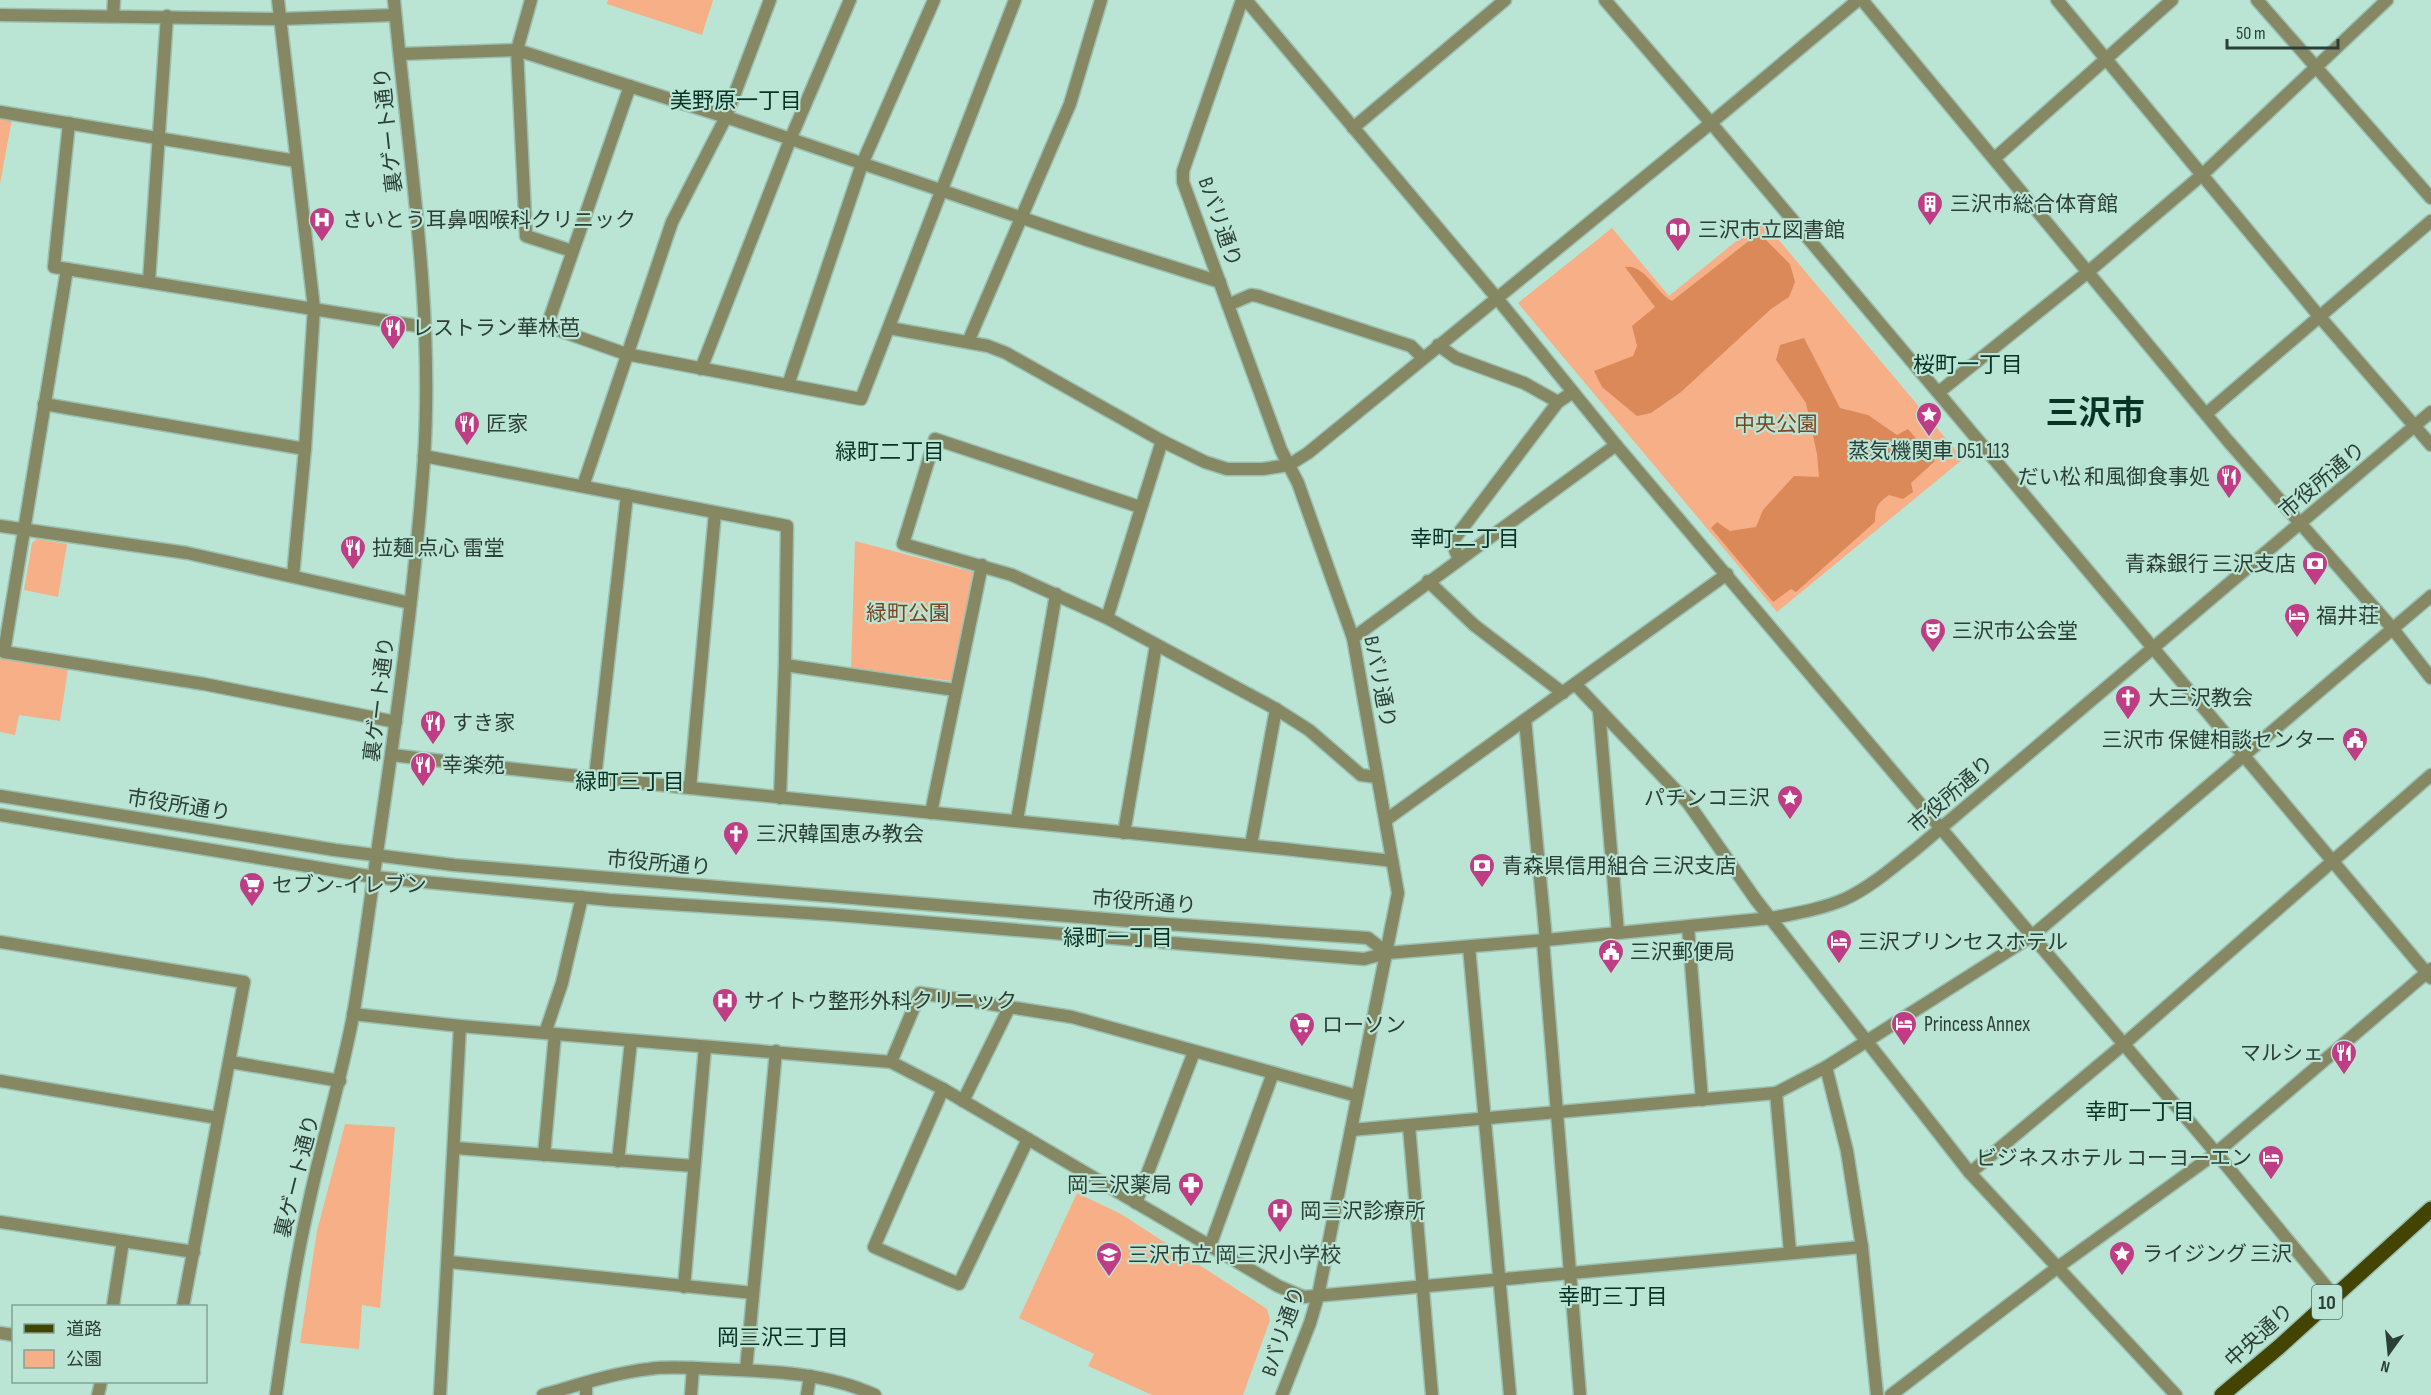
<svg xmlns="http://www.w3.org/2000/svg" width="2431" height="1395" viewBox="0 0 2431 1395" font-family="'Sofia Sans Condensed','Noto Sans JP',sans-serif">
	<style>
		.green { fill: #f6af87 }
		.forest { fill: #db8958 }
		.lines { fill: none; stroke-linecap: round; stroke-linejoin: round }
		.minor-casing { stroke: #9bc0b2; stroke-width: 15 }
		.tertiary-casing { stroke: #9bc0b2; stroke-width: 15 }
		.primary-casing { stroke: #9bc0b2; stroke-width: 18 }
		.minor { stroke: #868863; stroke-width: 12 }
		.tertiary { stroke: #868863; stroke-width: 12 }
		.primary { stroke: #434401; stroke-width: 15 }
		.labels { text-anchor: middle; stroke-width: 4.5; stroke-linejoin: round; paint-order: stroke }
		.shield { fill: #bae5d5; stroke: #577067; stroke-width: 1.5 }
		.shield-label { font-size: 20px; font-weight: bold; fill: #2c3e38 }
		.street-label { font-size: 21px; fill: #2c3e38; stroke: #bae5d5 }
		.poi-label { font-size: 21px; fill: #2c3e38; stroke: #bae5d5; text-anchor: start }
		.park-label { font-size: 21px; fill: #7b4422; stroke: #bae5d5 }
		.neighbourhood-label { font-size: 22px; fill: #073226; stroke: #bae5d5 }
		.town-label { font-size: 33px; font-weight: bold; fill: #073226; stroke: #bae5d5 }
	</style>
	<rect width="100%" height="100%" fill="#bae5d5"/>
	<g class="green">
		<polygon points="608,0 713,0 702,35 607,4"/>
		<polygon points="0,117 12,119 0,184"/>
		<polygon points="1762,220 1963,459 1777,612 1518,303 1612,228 1669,296"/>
		<polygon points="37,539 67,544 58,597 24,590 32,543"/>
		<polygon points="855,541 973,572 952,681 851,668"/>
		<polygon points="0,658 68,669 60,721 19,715 15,735 0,732"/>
		<polygon points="345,1124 395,1127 380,1308 362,1305 359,1349 300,1343 317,1231"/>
		<polygon points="1077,1193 1121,1214 1267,1309 1270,1320 1243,1395 1152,1395 1088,1366 1094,1354 1019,1318"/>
	</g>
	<g class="forest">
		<path d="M1759,233L1790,264L1795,282L1789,297L1771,309L1681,392L1651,413L1637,416L1602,387L1594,371L1633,356L1637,346L1632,326L1655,307L1625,267C1645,264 1655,292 1672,301Z"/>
		<path d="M1804,338L1840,408L1868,415L1897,435L1908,429L1935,461L1911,483L1913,492L1903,499L1889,495C1877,503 1875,508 1875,522L1796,592L1791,589L1773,602L1711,528L1717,522L1730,531L1756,527L1763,510L1794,476L1819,477L1817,454L1806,403L1776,360L1780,345Z"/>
	</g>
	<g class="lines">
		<defs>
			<g id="minor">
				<polyline points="278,0 314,308 305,449 293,576"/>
				<polyline points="531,0 517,50 526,236 572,251"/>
				<polyline points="1246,0 1496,297 1616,445 2216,1153 2334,1296"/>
				<polyline points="1862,0 2228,441 2393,629 2431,678"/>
				<polyline points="2057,0 2319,316 2431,445"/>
				<polyline points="2257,0 2431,198"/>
				<polyline points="0,15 279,19 395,15"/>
				<polyline points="113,16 114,0"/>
				<polyline points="400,54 517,50 726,117 1087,240 1220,282"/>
				<polyline points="630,86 547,326 626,354 861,399 1015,0"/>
				<polyline points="0,112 296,161"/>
				<polyline points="1353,128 1505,0"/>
				<polyline points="1995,158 2172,0"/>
				<polyline points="67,269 54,267 69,123"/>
				<polyline points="149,281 167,16"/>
				<polyline points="1228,305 1251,295 1258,296 1411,346 1423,358"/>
				<polyline points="889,328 988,346 1006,353 1162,441 1205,462 1227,469 1263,469 1289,465 1308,453 1711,123 1605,0"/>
				<polyline points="968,342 1070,104 1101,0"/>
				<polyline points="1438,345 1456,358 1524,383 1558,402"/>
				<polyline points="701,369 790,140 850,0"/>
				<polyline points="788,385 862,164 934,0"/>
				<polyline points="1939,392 2088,272 2203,174 2387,0"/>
				<polyline points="44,404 305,449"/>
				<polyline points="2206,414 2431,221"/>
				<polyline points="424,456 787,526 785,665 780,798"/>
				<polyline points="583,486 672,222 726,117 770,0"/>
				<polyline points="1140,507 935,439 903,544 1012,575 1107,618 1276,709 1309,730 1361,775 1377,777"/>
				<polyline points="0,526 187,553 410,603"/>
				<polyline points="1459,560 1452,542 1558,402 1573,392"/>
				<polyline points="1428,581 1474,625 1563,693"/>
				<polyline points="1107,618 1162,441"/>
				<polyline points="1353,638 1616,445"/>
				<polyline points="785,665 955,690"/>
				<polyline points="1575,684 1688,803 1756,900 1970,1173 2124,1044 2431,775"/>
				<polyline points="1599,710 1618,933"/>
				<polyline points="1525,720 1546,940"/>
				<polyline points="396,722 204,684 4,652 67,269 424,327"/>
				<path d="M392,755C725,795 1059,823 1392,861"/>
				<polyline points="595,778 627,495"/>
				<polyline points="690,788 715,513"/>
				<polyline points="931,813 982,565"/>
				<polyline points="1017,820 1056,594"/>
				<polyline points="1124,833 1156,645"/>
				<polyline points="1251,845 1276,709"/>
				<polyline points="1688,927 1702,1100"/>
				<polyline points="1543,941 1580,1395"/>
				<polyline points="0,942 244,982 183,1306"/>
				<polyline points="1469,947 1510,1395"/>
				<polyline points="353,1014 460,1026 891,1062 943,1089 1278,1286 1304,1297 1862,1247"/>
				<polyline points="545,1033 562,983 582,897"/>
				<polyline points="231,1062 340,1081"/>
				<polyline points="891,1062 920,993 1072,1017 1357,1096"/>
				<polyline points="1826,1067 2032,936 2431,596"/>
				<polyline points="0,1081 218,1118"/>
				<polyline points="943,1089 874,1247 959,1284 1028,1139"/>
				<polyline points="1776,1093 1790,1252"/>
				<polyline points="963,1101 1010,1006"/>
				<polyline points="1409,1126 1432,1395"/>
				<polyline points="1351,1130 1776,1093 1826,1067 1847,1151 1862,1247 1877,1395"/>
				<polyline points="455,1148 694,1166"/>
				<polyline points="544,1155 555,1034"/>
				<polyline points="618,1161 631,1041"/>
				<polyline points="1970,1173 2176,1395"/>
				<polyline points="1136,1203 1194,1052"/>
				<polyline points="0,1222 194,1252"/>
				<polyline points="1210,1246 1273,1073"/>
				<polyline points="449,1262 753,1293"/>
				<polyline points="684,1287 705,1047"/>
				<polyline points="113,1306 123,1241"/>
				<polyline points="0,1333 14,1335"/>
				<polyline points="746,1370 776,1051"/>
				<polyline points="98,1395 101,1382"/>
				<polyline points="440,1395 460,1026"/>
				<polyline points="586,1395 586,1383"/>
				<polyline points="691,1395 693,1368"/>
				<polyline points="807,1395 810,1376"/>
				<polyline points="1891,1395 2058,1267 2216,1153 2431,969"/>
			</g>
			<g id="tertiary">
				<polyline points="1242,0 1183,171 1183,182 1281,450 1298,483 1353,638 1398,893 1318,1296 1310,1323 1282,1395"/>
				<polyline points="1858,0 1711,123 2431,978"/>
				<polyline points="0,796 335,850 454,865 1153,923 1368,938 1387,953"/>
				<path d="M0,815L374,877L610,900L837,915L1364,959L1387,953L1546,940L1772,918C1797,913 1822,909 1845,899C1871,887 1893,867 1915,850L2431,412"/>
				<polyline points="1386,820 1727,574"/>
				<path d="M276,1395C285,1332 294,1269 308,1207C321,1144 340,1083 352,1021C362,965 369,909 377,853C396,722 415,591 424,459C434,305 408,152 394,0"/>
				<path d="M543,1395C578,1385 613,1373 649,1369C670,1366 693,1368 713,1369C767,1371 825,1372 875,1395"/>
			</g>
			<polyline id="primary" points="2222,1395 2279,1347 2431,1209"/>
		</defs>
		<use href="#minor" class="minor-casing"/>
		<use href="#tertiary" class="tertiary-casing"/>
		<use href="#primary" class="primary-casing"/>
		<use href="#minor" class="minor"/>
		<use href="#tertiary" class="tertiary"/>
		<use href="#primary" class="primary"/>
	</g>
	<defs>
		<symbol id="building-pin" viewBox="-11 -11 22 30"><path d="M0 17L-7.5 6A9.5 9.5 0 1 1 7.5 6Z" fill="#bf3d84" stroke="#bae5d5"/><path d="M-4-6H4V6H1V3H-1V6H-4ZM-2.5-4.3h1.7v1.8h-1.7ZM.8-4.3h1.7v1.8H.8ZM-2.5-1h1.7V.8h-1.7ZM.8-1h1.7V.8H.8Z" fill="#fff"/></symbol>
		<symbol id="hospital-pin" viewBox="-11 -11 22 30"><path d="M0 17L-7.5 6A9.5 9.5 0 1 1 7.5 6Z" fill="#bf3d84" stroke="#bae5d5"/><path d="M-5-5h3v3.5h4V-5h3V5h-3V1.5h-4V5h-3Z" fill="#fff"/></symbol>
		<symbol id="library-pin" viewBox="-11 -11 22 30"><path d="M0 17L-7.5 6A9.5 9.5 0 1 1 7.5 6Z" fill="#bf3d84" stroke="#bae5d5"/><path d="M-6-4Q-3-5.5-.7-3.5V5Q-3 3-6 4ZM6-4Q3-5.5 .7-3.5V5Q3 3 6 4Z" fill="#fff"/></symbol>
		<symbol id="restaurant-pin" viewBox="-11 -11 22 30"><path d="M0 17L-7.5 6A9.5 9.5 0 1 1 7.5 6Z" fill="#bf3d84" stroke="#bae5d5"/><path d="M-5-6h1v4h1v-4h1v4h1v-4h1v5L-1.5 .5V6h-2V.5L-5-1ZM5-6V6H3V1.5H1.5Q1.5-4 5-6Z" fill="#fff"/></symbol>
		<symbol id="sight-pin" viewBox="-11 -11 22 30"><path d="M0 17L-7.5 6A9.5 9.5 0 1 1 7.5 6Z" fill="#bf3d84" stroke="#bae5d5"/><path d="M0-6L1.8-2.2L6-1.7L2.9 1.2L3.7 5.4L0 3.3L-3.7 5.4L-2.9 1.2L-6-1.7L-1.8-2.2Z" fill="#fff"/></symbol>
		<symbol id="bank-pin" viewBox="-11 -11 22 30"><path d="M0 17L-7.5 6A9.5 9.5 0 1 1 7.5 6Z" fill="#bf3d84" stroke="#bae5d5"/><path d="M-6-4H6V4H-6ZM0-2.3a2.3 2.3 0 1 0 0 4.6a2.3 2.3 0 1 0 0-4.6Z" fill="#fff"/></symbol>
		<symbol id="hotel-pin" viewBox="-11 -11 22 30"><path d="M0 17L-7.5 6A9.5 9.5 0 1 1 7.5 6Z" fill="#bf3d84" stroke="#bae5d5"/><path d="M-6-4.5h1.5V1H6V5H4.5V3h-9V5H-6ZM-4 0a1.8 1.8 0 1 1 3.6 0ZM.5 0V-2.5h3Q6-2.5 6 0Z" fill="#fff"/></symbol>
		<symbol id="theatre-pin" viewBox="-11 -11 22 30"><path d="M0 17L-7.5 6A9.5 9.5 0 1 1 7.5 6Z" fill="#bf3d84" stroke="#bae5d5"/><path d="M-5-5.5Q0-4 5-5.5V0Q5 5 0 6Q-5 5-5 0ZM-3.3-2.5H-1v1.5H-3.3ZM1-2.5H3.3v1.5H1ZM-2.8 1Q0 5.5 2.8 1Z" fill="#fff"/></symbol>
		<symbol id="church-pin" viewBox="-11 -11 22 30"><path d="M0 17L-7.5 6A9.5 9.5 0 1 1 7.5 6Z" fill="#bf3d84" stroke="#bae5d5"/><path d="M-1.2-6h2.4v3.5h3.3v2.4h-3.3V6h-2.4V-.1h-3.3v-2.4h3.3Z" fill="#fff"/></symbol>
		<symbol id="civic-pin" viewBox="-11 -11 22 30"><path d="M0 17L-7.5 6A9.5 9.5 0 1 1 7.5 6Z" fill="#bf3d84" stroke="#bae5d5"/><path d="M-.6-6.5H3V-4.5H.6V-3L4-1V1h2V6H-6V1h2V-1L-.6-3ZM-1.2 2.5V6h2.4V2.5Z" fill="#fff"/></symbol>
		<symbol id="supermarket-pin" viewBox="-11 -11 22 30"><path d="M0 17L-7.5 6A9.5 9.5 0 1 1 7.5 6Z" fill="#bf3d84" stroke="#bae5d5"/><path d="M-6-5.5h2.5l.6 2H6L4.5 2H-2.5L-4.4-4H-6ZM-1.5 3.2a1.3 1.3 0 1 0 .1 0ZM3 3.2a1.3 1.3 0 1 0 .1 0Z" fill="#fff"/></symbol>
		<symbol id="pharmacy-pin" viewBox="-11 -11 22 30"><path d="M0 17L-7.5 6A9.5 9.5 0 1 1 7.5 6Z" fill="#bf3d84" stroke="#bae5d5"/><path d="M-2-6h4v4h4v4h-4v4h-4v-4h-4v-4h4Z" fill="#fff"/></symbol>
		<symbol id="school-pin" viewBox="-11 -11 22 30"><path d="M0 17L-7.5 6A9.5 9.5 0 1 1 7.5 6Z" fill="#bf3d84" stroke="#bae5d5"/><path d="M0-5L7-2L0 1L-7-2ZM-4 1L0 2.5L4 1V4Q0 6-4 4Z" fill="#fff"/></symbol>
	</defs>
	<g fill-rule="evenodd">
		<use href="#building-pin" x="1915" y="189" width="30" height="40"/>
		<use href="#hospital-pin" x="307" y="205" width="30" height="40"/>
		<use href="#library-pin" x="1663" y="215" width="30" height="40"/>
		<use href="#restaurant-pin" x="378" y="313" width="30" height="40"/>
		<use href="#sight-pin" x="1914" y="400" width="30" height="40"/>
		<use href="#restaurant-pin" x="452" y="409" width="30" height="40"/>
		<use href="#restaurant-pin" x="2214" y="462" width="30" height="40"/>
		<use href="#restaurant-pin" x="338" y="533" width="30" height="40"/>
		<use href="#bank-pin" x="2300" y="549" width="30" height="40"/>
		<use href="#hotel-pin" x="2282" y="601" width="30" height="40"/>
		<use href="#theatre-pin" x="1918" y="616" width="30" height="40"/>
		<use href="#church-pin" x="2113" y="683" width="30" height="40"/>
		<use href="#restaurant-pin" x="418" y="708" width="30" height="40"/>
		<use href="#civic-pin" x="2340" y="725" width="30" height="40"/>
		<use href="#restaurant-pin" x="408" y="750" width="30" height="40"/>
		<use href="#sight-pin" x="1775" y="783" width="30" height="40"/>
		<use href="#church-pin" x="721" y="819" width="30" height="40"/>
		<use href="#bank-pin" x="1467" y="851" width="30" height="40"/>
		<use href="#supermarket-pin" x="237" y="870" width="30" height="40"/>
		<use href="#hotel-pin" x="1824" y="927" width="30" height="40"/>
		<use href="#civic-pin" x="1596" y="937" width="30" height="40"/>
		<use href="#hospital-pin" x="710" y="986" width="30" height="40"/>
		<use href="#hotel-pin" x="1889" y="1009" width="30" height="40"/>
		<use href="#supermarket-pin" x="1287" y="1010" width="30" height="40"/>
		<use href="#restaurant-pin" x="2329" y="1038" width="30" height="40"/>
		<use href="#hotel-pin" x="2256" y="1143" width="30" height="40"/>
		<use href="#pharmacy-pin" x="1176" y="1170" width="30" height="40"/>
		<use href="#hospital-pin" x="1265" y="1196" width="30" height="40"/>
		<use href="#sight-pin" x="2107" y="1239" width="30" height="40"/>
		<use href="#school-pin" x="1094" y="1240" width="30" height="40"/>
	</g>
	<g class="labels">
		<rect class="shield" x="2312" y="1285" width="30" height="34" rx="4.5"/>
		<g class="shield-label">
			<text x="2327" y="1309">10</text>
		</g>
		<g class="street-label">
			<text transform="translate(388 130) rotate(-96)" y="7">裏ゲート通り</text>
			<text transform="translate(1220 222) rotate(71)" y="7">Bバリ通り</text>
			<text transform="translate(2322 480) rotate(-40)" y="7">市役所通り</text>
			<text transform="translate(1380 682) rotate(79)" y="7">Bバリ通り</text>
			<text transform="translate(379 699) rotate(-83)" y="7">裏ゲート通り</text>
			<text transform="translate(1951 794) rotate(-41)" y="7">市役所通り</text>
			<text transform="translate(179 805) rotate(9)" y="7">市役所通り</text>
			<text transform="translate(659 863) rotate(5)" y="7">市役所通り</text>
			<text transform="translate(1144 902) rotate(4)" y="7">市役所通り</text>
			<text transform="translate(297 1176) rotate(-76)" y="7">裏ゲート通り</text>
			<text transform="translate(1283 1331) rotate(-71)" y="7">Bバリ通り</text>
			<text transform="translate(2259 1335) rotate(-42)" y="7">中央通り</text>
		</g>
		<g class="poi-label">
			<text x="1950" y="211">三沢市総合体育館</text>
			<text x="342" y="227">さいとう耳鼻咽喉科クリニック</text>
			<text x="1698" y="237">三沢市立図書館</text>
			<text x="412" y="335">レストラン華林芭</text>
			<text x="486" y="431">匠家</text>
			<text x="1929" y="458" text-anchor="middle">蒸気機関車 D51 113</text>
			<text x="2210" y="484" text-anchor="end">だい松 和風御食事処</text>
			<text x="372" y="555">拉麺 点心 雷堂</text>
			<text x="2296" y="571" text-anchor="end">青森銀行 三沢支店</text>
			<text x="2316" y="623">福井荘</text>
			<text x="1952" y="638">三沢市公会堂</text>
			<text x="2148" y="705">大三沢教会</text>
			<text x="452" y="730">すき家</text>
			<text x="2336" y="747" text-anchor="end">三沢市 保健相談センター</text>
			<text x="442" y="772">幸楽苑</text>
			<text x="1770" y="805" text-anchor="end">パチンコ三沢</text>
			<text x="756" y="841">三沢韓国恵み教会</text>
			<text x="1502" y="873">青森県信用組合 三沢支店</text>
			<text x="272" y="892">セブン-イレブン</text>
			<text x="1858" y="949">三沢プリンセスホテル</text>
			<text x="1630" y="959">三沢郵便局</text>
			<text x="744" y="1008">サイトウ整形外科クリニック</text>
			<text x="1924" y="1031">Princess Annex</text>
			<text x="1322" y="1032">ローソン</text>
			<text x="2324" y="1060" text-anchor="end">マルシェ</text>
			<text x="2252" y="1165" text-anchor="end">ビジネスホテル コーヨーエン</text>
			<text x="1172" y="1192" text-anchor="end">岡三沢薬局</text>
			<text x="1300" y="1218">岡三沢診療所</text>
			<text x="2142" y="1261">ライジング 三沢</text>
			<text x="1128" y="1262">三沢市立 岡三沢小学校</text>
		</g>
		<g class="park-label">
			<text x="1776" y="431">中央公園</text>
			<text x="908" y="620">緑町公園</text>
		</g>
		<g class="neighbourhood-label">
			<text x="736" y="108">美野原一丁目</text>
			<text x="1968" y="372">桜町一丁目</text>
			<text x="890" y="459">緑町二丁目</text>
			<text x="1465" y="546">幸町二丁目</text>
			<text x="630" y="789">緑町三丁目</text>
			<text x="1118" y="945">緑町一丁目</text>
			<text x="2140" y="1119">幸町一丁目</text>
			<text x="1613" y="1304">幸町三丁目</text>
			<text x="783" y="1345">岡三沢三丁目</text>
		</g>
		<g class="town-label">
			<text x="2095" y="424">三沢市</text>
		</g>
	</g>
	<rect x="12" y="1305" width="195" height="78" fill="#bae5d5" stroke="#81a296" stroke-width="1.5"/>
	<rect x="24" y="1324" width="30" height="9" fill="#434401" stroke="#81a296" stroke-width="1.5"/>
	<text x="66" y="1335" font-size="18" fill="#2c3e38">道路</text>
	<rect x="24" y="1350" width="30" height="18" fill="#f6af87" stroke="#81a296" stroke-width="1.5"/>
	<text x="66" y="1365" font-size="18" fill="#2c3e38">公園</text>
	<g transform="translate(2389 1353) rotate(195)" stroke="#bae5d5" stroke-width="4.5" paint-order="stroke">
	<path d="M0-4.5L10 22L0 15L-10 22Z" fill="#2c3e38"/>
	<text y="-9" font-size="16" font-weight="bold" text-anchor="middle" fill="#2c3e38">N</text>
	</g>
	<path d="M2227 39v9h111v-9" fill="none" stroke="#2c3e38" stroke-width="3"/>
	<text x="2236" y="39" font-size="18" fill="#2c3e38" stroke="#bae5d5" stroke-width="4.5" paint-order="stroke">50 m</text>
</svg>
